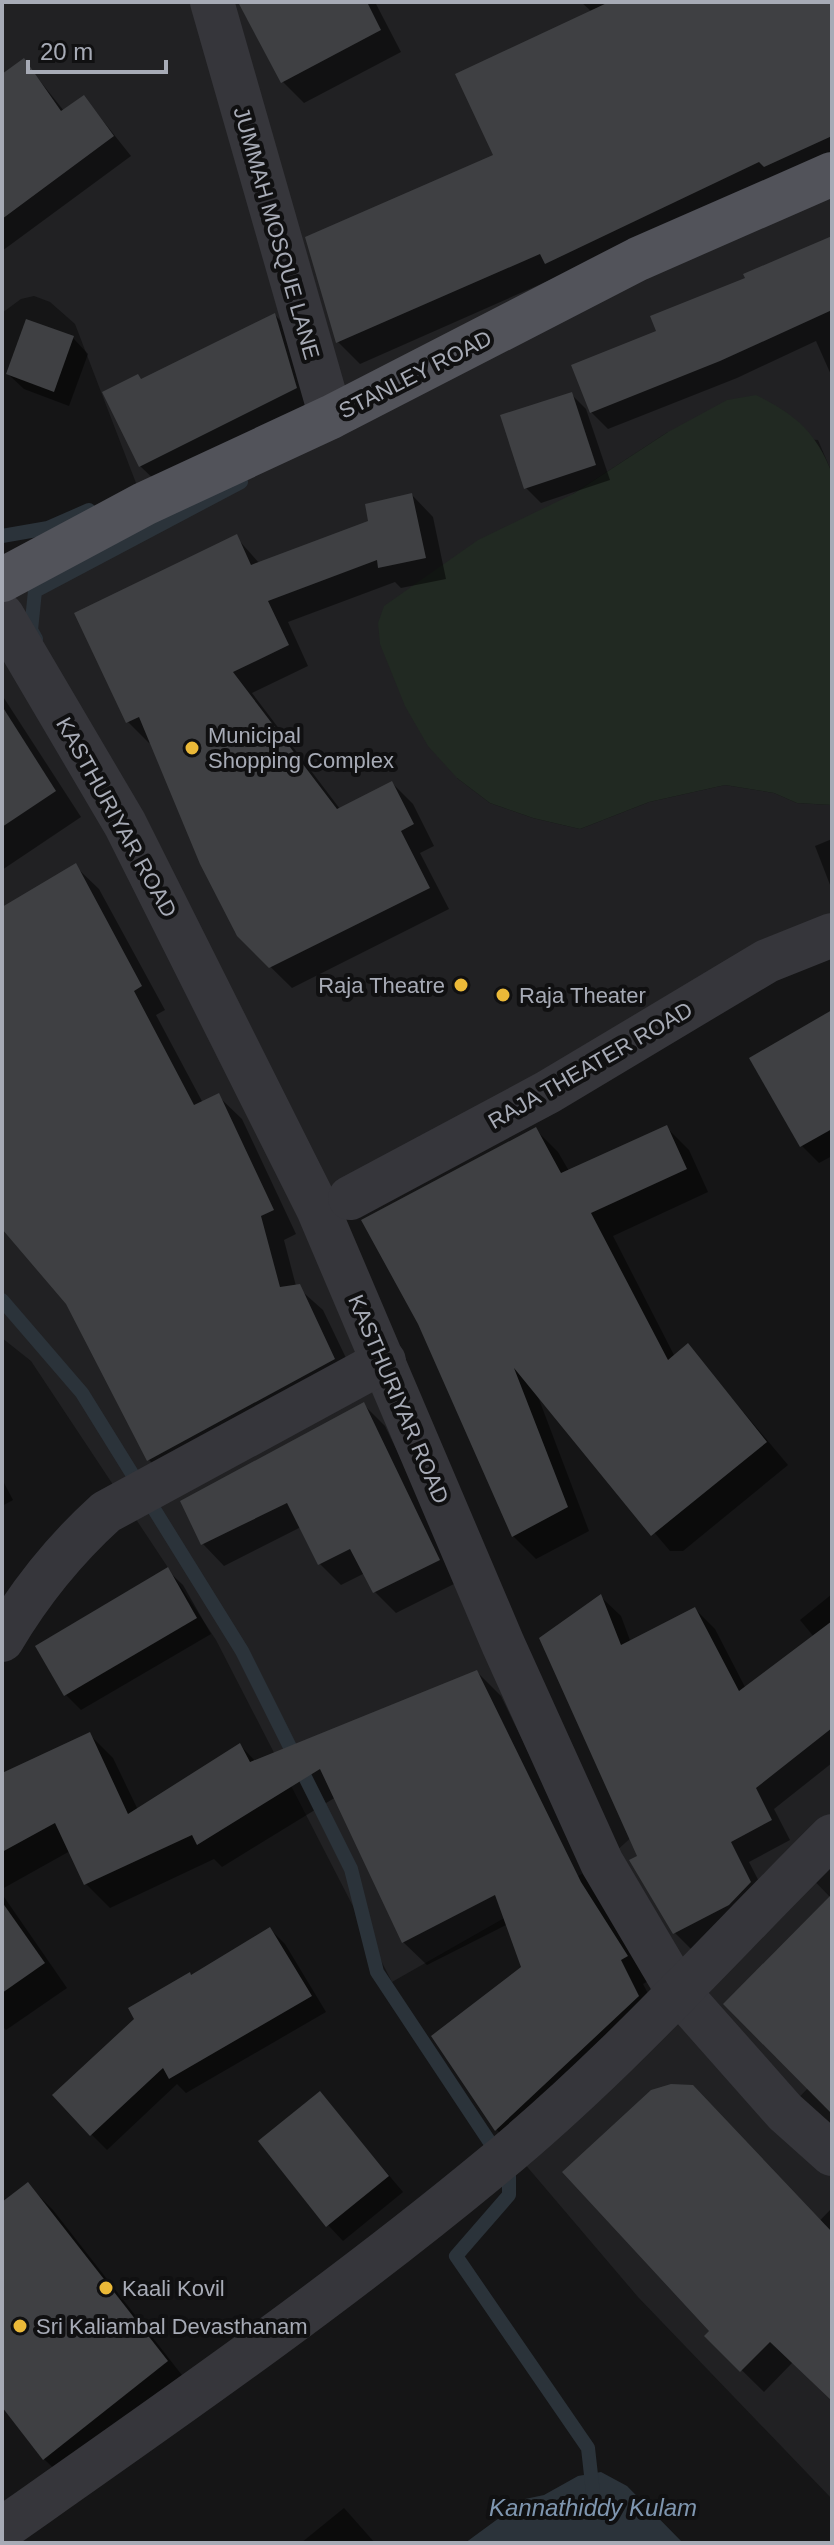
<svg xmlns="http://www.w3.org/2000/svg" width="834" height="2545" viewBox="0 0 834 2545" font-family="Arial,sans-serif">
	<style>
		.built { fill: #212123 }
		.green { fill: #212922 }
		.water { fill: #2b333a }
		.shadow { fill: #0007 }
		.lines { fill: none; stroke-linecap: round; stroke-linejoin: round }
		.stream { stroke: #2b333a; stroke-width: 14 }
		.building { fill: #3f4043 }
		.minor { stroke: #36363b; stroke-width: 44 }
		.major { stroke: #52535a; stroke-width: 44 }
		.poi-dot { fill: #ebb938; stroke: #101011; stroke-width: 3 }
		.labels { text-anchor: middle; stroke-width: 8; stroke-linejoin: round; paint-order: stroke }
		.street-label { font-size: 22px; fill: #a7abb6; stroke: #101011 }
		.poi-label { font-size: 22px; fill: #a7abb6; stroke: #101011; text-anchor: start }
		.water-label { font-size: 24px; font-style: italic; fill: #7f96b0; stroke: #101011 }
	</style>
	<rect width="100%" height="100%" fill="#151516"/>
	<polygon class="built" points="2,2 832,2 832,473 818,440 668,432 573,494 457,778 490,803 533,818 580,829 649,802 725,785 774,793 797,803 832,805 832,935 319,1209 603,1863 832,1655 832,1836 801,1867 832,1899 832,2063 785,2112 832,2154 832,2499 638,2297 512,2149 677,1990 601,1863 392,1982 216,1640 31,1361 2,1338 2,580 144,504 75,324 50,302 34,296 21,299 2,313"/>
	<path class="green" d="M756,395C796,415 815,431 832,473V805L797,803L774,793L725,785L649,802L580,829L533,818L490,803L457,778L428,746L405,706L380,644L378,623L384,606L478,540L573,494L668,432L727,400Z"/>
	<polygon class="water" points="601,2472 627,2486 683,2543 465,2543 525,2499 544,2495 578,2476"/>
	<g class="shadow">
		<polygon points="240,2 375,2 401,52 304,103 283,82"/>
		<polygon points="581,2 832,2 832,168 559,276 360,364 338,342 496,156 592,12"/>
		<polygon points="24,61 64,111 84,97 131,156 2,251 2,77"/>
		<polygon points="832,238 832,377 816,341 737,378 608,429 591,412 659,332 748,279"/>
		<polygon points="275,315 296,337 317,409 162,487 140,466 143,381"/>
		<polygon points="73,338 88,354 69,406 24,389 8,374"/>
		<polygon points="571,394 586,409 610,480 541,503 525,487"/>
		<polygon points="412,495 433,517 446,579 401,588 395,582 288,622 308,666 252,693 340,809 392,783 413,804 434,846 420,853 449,909 292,988 235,932 152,742 149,743 128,722 236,537 260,564 371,522"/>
		<polygon points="2,695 81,817 2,870"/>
		<polygon points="832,839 832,890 815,846"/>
		<polygon points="75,866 99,889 165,1010 156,1015 203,1103 218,1096 242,1119 296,1234 284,1240 296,1286 323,1310 358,1383 173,1484 149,1460 67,1303 5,1230 2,1232 2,910"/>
		<polygon points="832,1012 832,1156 819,1163 802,1146"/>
		<polygon points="666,1127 689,1150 708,1192 613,1236 675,1357 688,1346 788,1465 683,1551 670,1551 537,1394 589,1531 536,1559 513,1536 419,1323 535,1129 558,1152 569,1171"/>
		<polygon points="364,1405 385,1426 460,1581 396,1613 375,1592 365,1573 341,1585 320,1564 301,1527 224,1566 203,1544 182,1501"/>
		<polygon points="2,1479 13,1500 2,1506"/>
		<polygon points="167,1570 183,1585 211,1634 81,1710 66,1695"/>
		<polygon points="832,1594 832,1763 774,1809 790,1840 749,1862 770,1903 694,1952 674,1932 639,1857 601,1597 621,1616 631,1643 695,1609 715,1629 746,1689 814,1637 800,1620"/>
		<polygon points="477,1672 501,1696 604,1908 650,1980 643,1984 662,2021 520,2153 497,2130 433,2036 524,1967 508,1924 427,1965 403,1942 336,1797 222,1867 214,1859 110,1908 86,1884 70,1851 2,1889 2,1775 89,1734 113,1758 138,1810 240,1745 256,1762"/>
		<polygon points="2,1894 67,1988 6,2030 2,2026"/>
		<polygon points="270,1929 285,1944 326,2012 186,2093 177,2084 107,2150 91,2134 192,1977"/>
		<polygon points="320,2094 403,2192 343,2241 328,2225"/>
		<polygon points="28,2185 53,2210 192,2388 70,2484 44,2459 2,2404 2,2205"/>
		<polygon points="832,2208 832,2400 793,2362 764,2392 707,2336"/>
		<polygon points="344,2508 375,2543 301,2543"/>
	</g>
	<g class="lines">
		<g class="stream">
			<polyline points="2,536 48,528 89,510"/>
			<polyline points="36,639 31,630 35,591 241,482"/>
			<polyline points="2,1300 82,1393 242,1651 351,1869 377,1972 493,2147"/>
			<polyline points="509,2172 509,2195 456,2256 588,2448 593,2493"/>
		</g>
	</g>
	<g class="building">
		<polygon points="238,2 367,2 381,30 281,83"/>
		<polygon points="609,2 832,2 832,136 764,167 759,162 545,264 540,254 336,343 305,237 493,155 455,74"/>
		<polygon points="24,58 61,111 84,95 114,136 2,219 2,74"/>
		<polygon points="832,236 832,310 720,361 590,413 571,365 656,331 650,316 745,278 743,274"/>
		<polygon points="275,313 297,388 139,467 102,392 138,374 141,379"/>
		<polygon points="26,319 74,336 54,392 6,374"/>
		<polygon points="572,392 596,465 524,489 500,415"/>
		<polygon points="412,493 426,558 378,568 377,560 268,601 289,645 233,672 337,809 392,781 414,824 401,831 430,888 269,968 237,936 200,864 139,717 126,723 74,613 237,534 251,565 368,521 365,504"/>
		<polygon points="2,706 56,791 2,827"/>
		<polygon points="76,863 142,986 134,991 194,1105 219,1093 274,1210 261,1216 280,1287 300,1284 335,1359 147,1461 66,1304 2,1229 2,907"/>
		<polygon points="832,1010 832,1129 800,1147 749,1058"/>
		<polygon points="667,1125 687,1169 591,1213 668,1360 688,1343 767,1442 651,1536 514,1368 568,1507 512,1537 418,1324 361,1220 536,1127 561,1173"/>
		<polygon points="364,1402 440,1560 373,1593 350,1549 318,1565 287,1503 201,1545 180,1501"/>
		<polygon points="168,1567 197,1618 64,1696 35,1646"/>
		<polygon points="601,1594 621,1645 695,1607 739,1691 832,1621 832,1728 756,1788 772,1820 731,1842 751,1882 729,1905 673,1934 629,1860 637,1856 539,1638"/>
		<polygon points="477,1670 581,1882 628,1956 621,1960 639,1996 495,2131 431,2036 521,1967 495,1895 402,1943 320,1769 197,1845 192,1835 84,1885 55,1823 2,1852 2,1773 90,1732 128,1814 240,1743 250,1762"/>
		<polygon points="832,1894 832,2114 723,2004"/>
		<polygon points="2,1902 45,1963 2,1993"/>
		<polygon points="270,1927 312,1996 169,2079 163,2068 90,2136 52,2095 134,2019 128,2008 190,1972 191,1975"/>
		<polygon points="671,2084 693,2085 832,2232 832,2401 770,2342 740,2372 704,2336 709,2331 562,2172 651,2090"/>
		<polygon points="320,2091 389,2176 326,2227 258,2141"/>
		<polygon points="28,2182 168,2361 43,2460 2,2407 2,2202"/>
	</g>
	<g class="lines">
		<g class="minor">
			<polyline points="212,2 331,417"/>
			<polyline points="2,615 125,824 318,1209 503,1644 602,1863 677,1990 785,2112 832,2154"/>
			<polyline points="350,1198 548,1092 767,961 832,935"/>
			<path d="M2,1640C31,1591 63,1551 106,1512L384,1361"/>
			<path d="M2,2529C167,2413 333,2298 489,2169C612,2069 719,1948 832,1836"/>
		</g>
		<polyline class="major" points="2,580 144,504 331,417 638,259 832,174"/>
	</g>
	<g class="poi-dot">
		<circle cx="192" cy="748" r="8"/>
		<circle cx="461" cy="985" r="8"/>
		<circle cx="503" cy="995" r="8"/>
		<circle cx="106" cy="2288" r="8"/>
		<circle cx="20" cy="2326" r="8"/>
	</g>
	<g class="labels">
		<g class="street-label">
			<text transform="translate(277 233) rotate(74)" y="8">JUMMAH MOSQUE LANE</text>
			<text transform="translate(415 374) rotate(-27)" y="8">STANLEY ROAD</text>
			<text transform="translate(117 817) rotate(61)" y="8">KASTHURIYAR ROAD</text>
			<text transform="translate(590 1065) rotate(-30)" y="8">RAJA THEATER ROAD</text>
			<text transform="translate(399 1399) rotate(67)" y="8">KASTHURIYAR ROAD</text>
		</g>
		<g class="poi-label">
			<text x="208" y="743">Municipal<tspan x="208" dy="25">Shopping Complex</tspan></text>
			<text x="445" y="993" text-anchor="end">Raja Theatre</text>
			<text x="519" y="1003">Raja Theater</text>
			<text x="122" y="2296">Kaali Kovil</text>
			<text x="36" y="2334">Sri Kaliambal Devasthanam</text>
		</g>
		<g class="water-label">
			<text x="593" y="2516">Kannathiddy Kulam</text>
		</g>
	</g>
	<rect width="834" height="2545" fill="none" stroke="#a7abb6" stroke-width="8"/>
	<path d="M28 60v12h138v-12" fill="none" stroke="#a7abb6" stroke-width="4"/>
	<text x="40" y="60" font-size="24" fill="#a7abb6" stroke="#101011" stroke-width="6" paint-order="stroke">20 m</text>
</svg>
